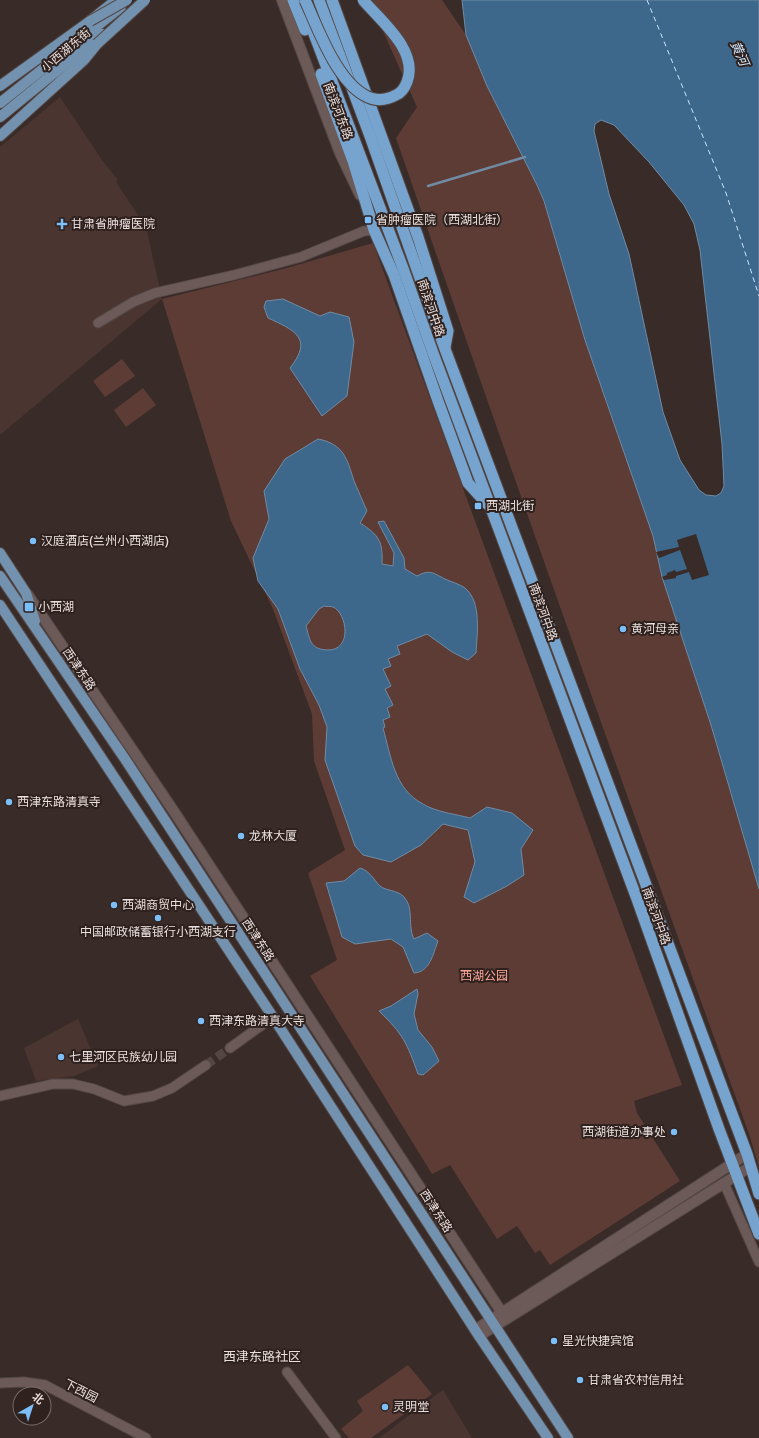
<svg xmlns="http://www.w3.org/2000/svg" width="759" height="1438" viewBox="0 0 759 1438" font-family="Signika,'Noto Sans SC',sans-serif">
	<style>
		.built { fill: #4a3531 }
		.green { fill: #5d3c36 }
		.water { fill: #3d678b; stroke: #718ba4; fill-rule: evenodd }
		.pier { fill: #392b28 }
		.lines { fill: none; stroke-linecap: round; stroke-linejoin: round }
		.stream { stroke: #718ba4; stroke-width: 2.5 }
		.ferry { stroke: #cde6fd; stroke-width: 1; stroke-dasharray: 5 4; stroke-linecap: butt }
		.minor-tunnel { stroke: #534643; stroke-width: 9; stroke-dasharray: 9 4.5; stroke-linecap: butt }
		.minor-casing { stroke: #544846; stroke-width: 11 }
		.tertiary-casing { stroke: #544846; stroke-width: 12 }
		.secondary-casing { stroke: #544846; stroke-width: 12 }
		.primary-casing { stroke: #544846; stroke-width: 12 }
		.trunk-casing { stroke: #544846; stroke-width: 13 }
		.minor { stroke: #6b5a57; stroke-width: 9 }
		.tertiary { stroke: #6b5a57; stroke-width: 10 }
		.secondary { stroke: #6b5a57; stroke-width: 10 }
		.primary { stroke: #7392b0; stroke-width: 10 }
		.trunk { stroke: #76a4ce; stroke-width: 11 }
		.primary-bridge-casing { stroke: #544846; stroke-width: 12; stroke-linecap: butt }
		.trunk-bridge-casing { stroke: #544846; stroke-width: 13; stroke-linecap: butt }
		.primary-bridge { stroke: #7392b0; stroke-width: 10 }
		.trunk-bridge { stroke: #76a4ce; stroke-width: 11 }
		.poi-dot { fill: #7bbef8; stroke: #2f211e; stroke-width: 1.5 }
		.labels { text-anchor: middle; stroke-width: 4; stroke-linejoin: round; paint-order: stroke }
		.street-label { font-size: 12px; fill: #e9dfdd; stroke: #2f211e }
		.poi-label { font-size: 12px; fill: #e9dfdd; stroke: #2f211e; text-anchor: start }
		.park-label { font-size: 12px; fill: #fca697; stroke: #2f211e }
		.water-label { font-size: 13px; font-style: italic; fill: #cde6fd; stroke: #2f211e }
		.neighbourhood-label { font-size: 13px; fill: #e9dfdd; stroke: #2f211e }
	</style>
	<rect width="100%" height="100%" fill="#392b28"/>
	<g class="built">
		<polygon points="60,97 102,160 118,180 116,182 146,227 162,299 0,435 0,147"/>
		<polygon points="78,1019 98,1066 74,1076 36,1081 24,1048"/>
		<polygon points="443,1390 472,1438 379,1438"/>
	</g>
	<g class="green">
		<path d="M369,0H442L466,35L487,86L537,185L544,201L585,340L653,536L662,577L711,725L759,889V1167L749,1134C629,803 511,471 396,138L417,107Z"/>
		<polygon points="373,243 682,1085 634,1101 637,1113 680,1181 550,1265 540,1250 535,1253 517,1226 497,1239 450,1165 432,1174 310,976 337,960 308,873 345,850 314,761 312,714 273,609 231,521 162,299 287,268"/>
		<polygon points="122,359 135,376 105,397 93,381"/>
		<polygon points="143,388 156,405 126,427 114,410"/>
		<polygon points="408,1365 432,1394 371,1438 349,1438 341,1429 363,1411 357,1401"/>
	</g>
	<g class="water">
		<path d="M462,0H759V889L711,725L662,577L653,536L585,340L544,201L537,185L487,86L466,35ZM601,120L614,125L649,162L684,205L694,224L700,250L722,444L724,486L721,493L716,496L706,495L699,490L680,460L663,412L629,254L609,194L594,131L595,124Z"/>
		<path d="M283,299L320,316L330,312L349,317L354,342L347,396L322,416L290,368C314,338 294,330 268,318L264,307L266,301Z"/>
		<path d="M318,439C344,444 347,459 354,481C358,491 363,501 367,511L360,523C379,535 383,541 382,564L393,566L394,553L378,522L384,521L404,558L405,569L417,576C430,569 433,573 445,579C451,582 460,584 465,588C482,602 477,634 476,653L468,660L452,652L427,634L397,646L400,654L388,659L391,666L383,669L391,686L385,689L393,705L387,708L390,717L383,720L385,727L383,728C391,756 394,789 423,804C436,812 455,814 470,818L487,807L512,813L533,830L521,849L524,875L507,886L474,903L464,897L475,862L468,830L443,824L421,845L391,862L363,855L355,846L325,760L327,727L319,705L300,669L278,609L258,581L253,558L269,519L264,491L285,459ZM324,606C326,607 331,606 333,607C347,613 353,651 327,650C310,649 310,640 306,626L319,609Z"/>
		<path d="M360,868C370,871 373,879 380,886C386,891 397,890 403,896C415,908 407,925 414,939L427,933L438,941C433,954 430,972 414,973L403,947L391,939L355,944L342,937L326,883L344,881Z"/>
		<path d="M417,989L418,994L414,1014L418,1030L432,1047L439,1061L423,1075L418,1074C407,1043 403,1034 379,1011L391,1006Z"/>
	</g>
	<polygon class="pier" points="696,534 709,575 692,580 689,572 676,576 676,578 664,580 662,577 667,575 667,573 675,570 676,572 687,569 680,550 659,558 656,552 679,547 677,540"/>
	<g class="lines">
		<polyline class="stream" points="428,186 525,157"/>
		<polyline class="ferry" points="647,0 726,193 759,296"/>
		<polyline class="minor-tunnel" points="206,1065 230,1048"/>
		<defs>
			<g id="minor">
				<polyline points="98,323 133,302 155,293 234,275 301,257 364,231 374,230"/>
				<polyline points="230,1048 273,1017"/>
				<polyline points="0,1096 53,1084 73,1084 94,1089 124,1101 153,1096 172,1088 206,1065"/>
				<polyline points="724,1183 759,1262"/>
				<polyline points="287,1372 336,1438"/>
				<polyline points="0,1383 24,1382 45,1385 146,1438"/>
			</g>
			<g id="tertiary">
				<polyline points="282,0 340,153 360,195"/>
				<polyline points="28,595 175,813 506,1319"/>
			</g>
			<g id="secondary">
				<polyline points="475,1330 747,1154"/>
				<polyline points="479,1336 750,1167"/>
			</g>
			<g id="primary">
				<polyline points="0,86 90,21 116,0"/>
				<polyline points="0,103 121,7"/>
				<polyline points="0,117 102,34"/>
				<polyline points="0,136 84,60 97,44"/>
				<polyline points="0,553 26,593 35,621"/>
				<polyline points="0,576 125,759 568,1438"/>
				<polyline points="0,605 273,1017 479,1336 548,1438"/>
			</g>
			<g id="trunk">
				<polyline points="293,0 305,30"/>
				<polyline points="319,0 370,136 445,349 747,1154 759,1194"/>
				<polyline points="332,0 418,237 448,331 445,347"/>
				<polyline points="308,18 404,271 433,353 637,899 719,1129 759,1234"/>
				<polyline points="321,74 353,161 374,230 394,275 438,401 468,483 487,504"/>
			</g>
		</defs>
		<use href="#minor" class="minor-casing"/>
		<use href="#tertiary" class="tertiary-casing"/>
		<use href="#secondary" class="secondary-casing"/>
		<use href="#primary" class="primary-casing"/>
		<use href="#trunk" class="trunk-casing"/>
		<use href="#minor" class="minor"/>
		<use href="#tertiary" class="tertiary"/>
		<use href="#secondary" class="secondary"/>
		<use href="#primary" class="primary"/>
		<use href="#trunk" class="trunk"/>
		<defs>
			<g id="primary-bridge">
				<polyline points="90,21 127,0"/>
				<polyline points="97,44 145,0"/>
			</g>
			<path id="trunk-bridge" d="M305,0C318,29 336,79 364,95C374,101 385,101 396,95C401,93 405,87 407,82C419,51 381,21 363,0"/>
		</defs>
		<use href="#primary-bridge" class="primary-bridge-casing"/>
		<use href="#trunk-bridge" class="trunk-bridge-casing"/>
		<use href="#primary-bridge" class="primary-bridge"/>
		<use href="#trunk-bridge" class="trunk-bridge"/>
	</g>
	<g class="poi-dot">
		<rect x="364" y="216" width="8" height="8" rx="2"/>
		<path d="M60 218h4v4h4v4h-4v4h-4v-4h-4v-4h4z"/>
		<rect x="474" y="502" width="8" height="8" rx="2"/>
		<circle cx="33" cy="541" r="4"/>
		<rect x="24" y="602" width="10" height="10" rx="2"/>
		<circle cx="623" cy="629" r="4"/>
		<circle cx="9" cy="802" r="4"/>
		<circle cx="241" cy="836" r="4"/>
		<circle cx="114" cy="905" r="4"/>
		<circle cx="158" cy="918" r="4"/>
		<circle cx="201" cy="1021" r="4"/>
		<circle cx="61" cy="1057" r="4"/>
		<circle cx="674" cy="1132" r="4"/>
		<circle cx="554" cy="1341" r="4"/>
		<circle cx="580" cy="1380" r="4"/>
		<circle cx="385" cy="1407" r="4"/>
	</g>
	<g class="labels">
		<g class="street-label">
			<text transform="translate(66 50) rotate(-40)" y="4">小西湖东街</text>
			<text transform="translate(338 111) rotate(69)" y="4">南滨河东路</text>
			<text transform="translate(431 308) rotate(71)" y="4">南滨河中路</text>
			<text transform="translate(543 612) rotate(70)" y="4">南滨河中路</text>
			<text transform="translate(79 669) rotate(56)" y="4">西津东路</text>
			<text transform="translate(656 916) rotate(70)" y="4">南滨河中路</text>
			<text transform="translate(258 940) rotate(57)" y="4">西津东路</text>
			<text transform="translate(436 1211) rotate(57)" y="4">西津东路</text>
			<text transform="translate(81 1391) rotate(27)" y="4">下西园</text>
		</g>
		<g class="poi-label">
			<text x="376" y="224">省肿瘤医院（西湖北街）</text>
			<text x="71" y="228">甘肃省肿瘤医院</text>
			<text x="486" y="510">西湖北街</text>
			<text x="41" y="545">汉庭酒店(兰州小西湖店)</text>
			<text x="38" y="611">小西湖</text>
			<text x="631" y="633">黄河母亲</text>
			<text x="17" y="806">西津东路清真寺</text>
			<text x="249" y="840">龙林大厦</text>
			<text x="122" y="909">西湖商贸中心</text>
			<text x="158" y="936" text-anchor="middle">中国邮政储蓄银行小西湖支行</text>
			<text x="209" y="1025">西津东路清真大寺</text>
			<text x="69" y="1061">七里河区民族幼儿园</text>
			<text x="666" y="1136" text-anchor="end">西湖街道办事处</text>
			<text x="562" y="1345">星光快捷宾馆</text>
			<text x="588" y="1384">甘肃省农村信用社</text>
			<text x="393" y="1411">灵明堂</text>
		</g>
		<g class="park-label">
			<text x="484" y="980">西湖公园</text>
		</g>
		<g class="water-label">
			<text transform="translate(740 53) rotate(66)" y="5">黄河</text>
		</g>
		<g class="neighbourhood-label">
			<text x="262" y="1361">西津东路社区</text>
		</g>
	</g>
	<g transform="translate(32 1406) rotate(39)"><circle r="19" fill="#2f211e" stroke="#796d6a"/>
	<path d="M0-3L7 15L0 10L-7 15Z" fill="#7bbef8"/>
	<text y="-6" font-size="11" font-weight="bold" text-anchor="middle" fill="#e9dfdd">北</text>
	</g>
</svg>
